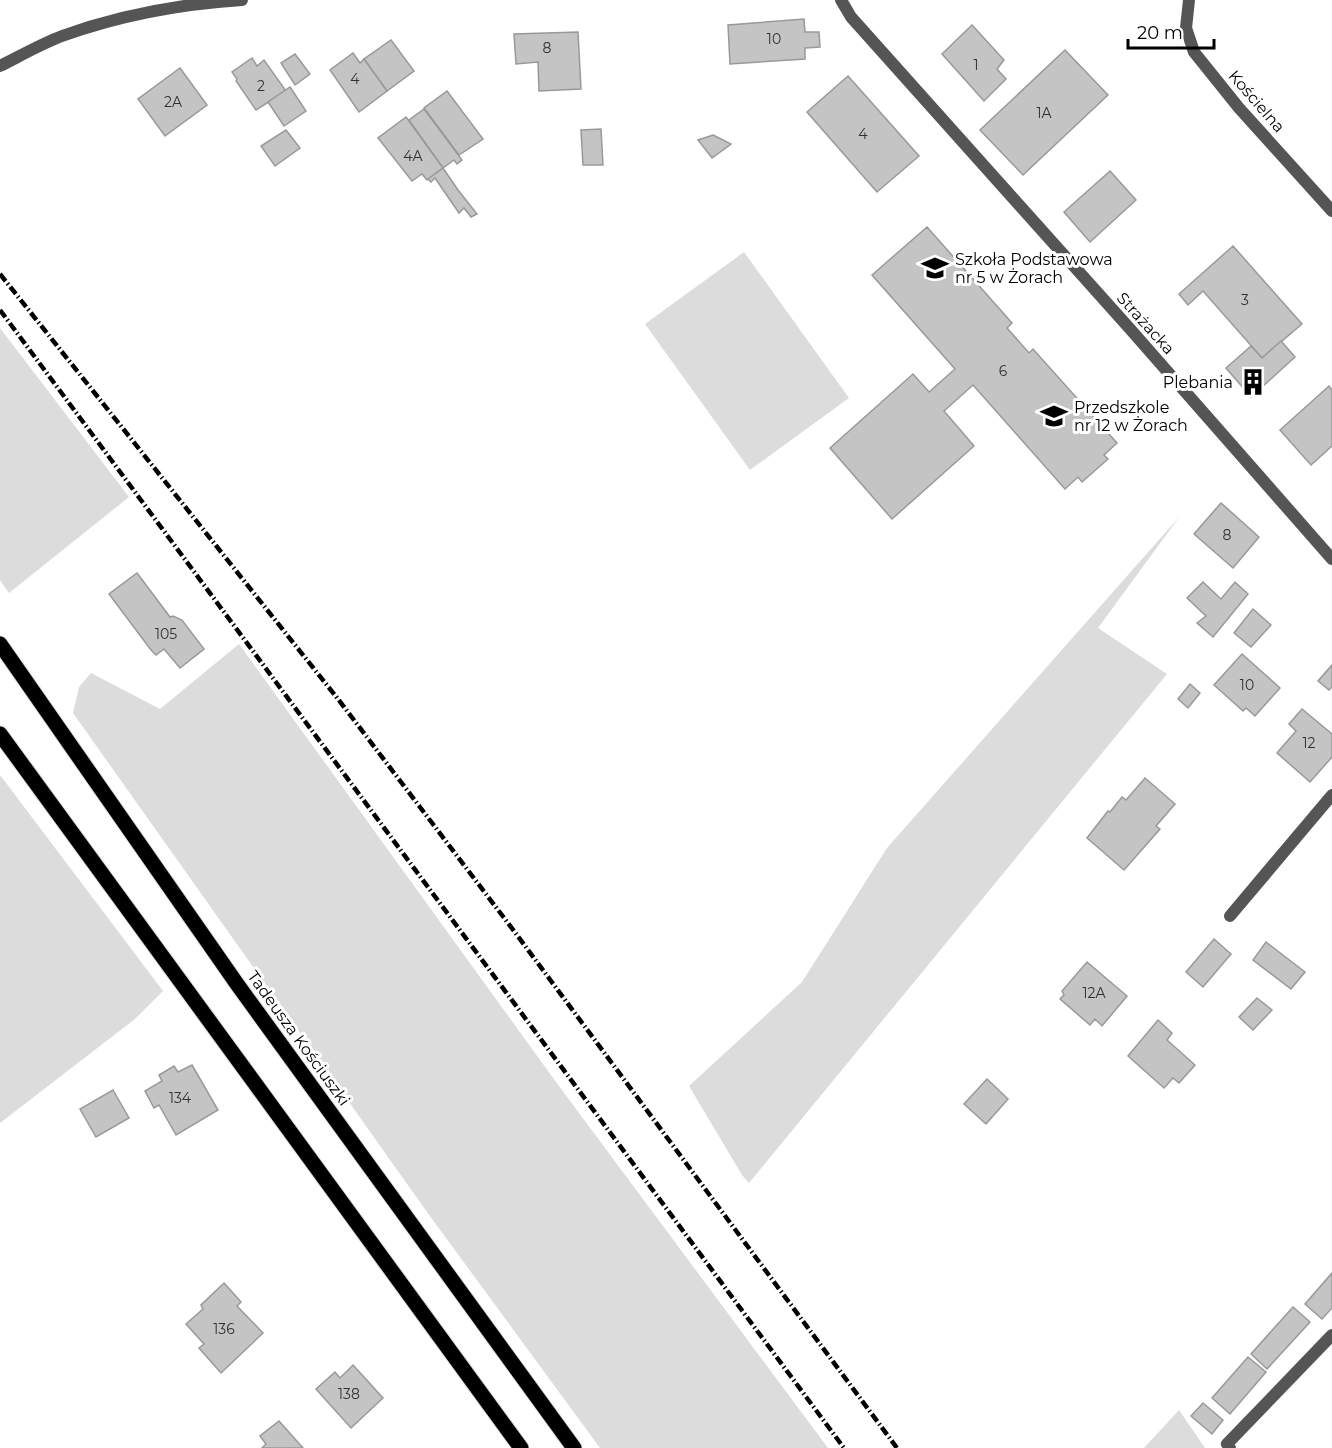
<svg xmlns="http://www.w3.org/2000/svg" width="1332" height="1448" viewBox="0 0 1332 1448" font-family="Montserrat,sans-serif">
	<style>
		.green { fill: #dcdcdc }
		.building { fill: #c4c4c4; stroke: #999; stroke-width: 1.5 }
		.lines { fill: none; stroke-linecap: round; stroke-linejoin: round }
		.primary-casing { stroke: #dbdbdb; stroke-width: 17 }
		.service { stroke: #555; stroke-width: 12 }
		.minor { stroke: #555; stroke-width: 12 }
		.primary { stroke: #000; stroke-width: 15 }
		.rail { stroke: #000; stroke-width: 4.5; stroke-dasharray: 9 3 1.5 3; stroke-linecap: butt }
		.labels { text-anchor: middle; stroke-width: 6; stroke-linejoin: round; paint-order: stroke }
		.number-label { font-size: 14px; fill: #313131 }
		.street-label { font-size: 16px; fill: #000; stroke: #fff }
		.poi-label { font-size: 16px; fill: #000; stroke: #fff; text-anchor: start }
	</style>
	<rect width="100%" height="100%" fill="#fff"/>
	<g class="green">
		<polygon points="744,252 849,398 750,470 645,324"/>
		<polygon points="0,328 129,497 9,593 0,580"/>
		<polygon points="1180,516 1098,628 1167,674 749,1183 742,1175 689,1086 802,982 887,848"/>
		<polygon points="239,644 556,1082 828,1448 600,1448 427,1212 73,713 79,687 91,673 160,709"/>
		<polygon points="0,775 163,991 135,1019 0,1123"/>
		<polygon points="1179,1410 1205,1448 1144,1448"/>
	</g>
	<g class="building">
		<polygon points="804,19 805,32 819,32 820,47 805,48 805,59 730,64 728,25"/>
		<polygon points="972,25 1004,60 997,69 1006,79 984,101 942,54"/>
		<polygon points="578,32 581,89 539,91 538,62 516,64 514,34"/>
		<polygon points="391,40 414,71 387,91 364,59"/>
		<polygon points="1065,50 1108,95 1023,175 980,130"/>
		<polygon points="353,53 360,63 364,59 387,91 359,112 330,70"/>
		<polygon points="295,54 310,74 295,85 281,63"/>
		<polygon points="252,58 257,66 264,60 286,91 256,110 236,81 237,79 232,72"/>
		<polygon points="180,68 207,105 165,136 138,99"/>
		<polygon points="848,76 919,156 877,192 807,112"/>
		<polygon points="290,87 306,111 284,126 268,102"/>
		<polygon points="447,91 483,139 459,155 424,108"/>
		<polygon points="424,109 462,160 457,164 454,160 443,168 409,120"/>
		<polygon points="406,117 443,168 427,180 422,174 412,181 378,138"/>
		<polygon points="601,129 603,165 583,165 581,130"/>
		<polygon points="286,130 300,148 275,166 261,146"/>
		<polygon points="713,135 731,144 712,158 698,140"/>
		<polygon points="443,168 458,190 477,214 471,217 464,208 459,213 435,178 431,182 428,179"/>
		<polygon points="1110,171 1136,200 1090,242 1064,212"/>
		<polygon points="927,227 1012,323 1007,328 1029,353 1033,349 1117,443 1104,455 1108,459 1082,482 1078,477 1065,489 973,385 944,411 974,446 892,519 830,448 913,374 929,392 955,369 872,275"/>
		<polygon points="1233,246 1302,324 1262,358 1203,291 1188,305 1179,294"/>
		<polygon points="1281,341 1295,357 1251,397 1226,368 1251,346 1262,358"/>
		<polygon points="1329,386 1332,390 1332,446 1311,465 1280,430"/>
		<polygon points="1221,503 1259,537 1233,568 1194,534"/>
		<polygon points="137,573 170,617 173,616 182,620 204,649 180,668 164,649 156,655 151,650 109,594"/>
		<polygon points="1203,582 1221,599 1235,582 1248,594 1213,637 1197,623 1206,616 1187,598"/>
		<polygon points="1253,609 1271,625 1251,647 1234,633"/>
		<polygon points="1242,654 1280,688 1255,716 1246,708 1243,711 1214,685"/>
		<polygon points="1332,665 1332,687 1329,690 1318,681"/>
		<polygon points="1190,684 1200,693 1188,708 1178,699"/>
		<polygon points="1302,709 1332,734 1332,757 1310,782 1277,753 1296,731 1289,724"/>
		<polygon points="1145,778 1175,804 1156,826 1160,829 1124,870 1087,838 1108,811 1110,812 1122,797 1126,800"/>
		<polygon points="1214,939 1231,954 1203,987 1186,972"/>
		<polygon points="1266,942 1305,972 1291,989 1253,960"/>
		<polygon points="1087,962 1127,996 1102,1026 1095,1019 1090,1025 1060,999 1064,995 1062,991"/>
		<polygon points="1257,998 1272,1010 1253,1030 1239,1017"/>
		<polygon points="1158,1020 1172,1033 1167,1040 1195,1065 1179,1083 1173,1078 1164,1088 1128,1056"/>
		<polygon points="192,1065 218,1110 176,1135 159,1105 154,1108 145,1091 162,1081 159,1075 174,1066 178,1072"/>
		<polygon points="987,1079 1008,1099 986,1124 964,1104"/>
		<polygon points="113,1090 129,1118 96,1137 80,1109"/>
		<polygon points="1332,1273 1332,1308 1322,1319 1305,1304"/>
		<polygon points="224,1283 241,1302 237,1306 263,1333 221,1373 199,1348 204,1344 186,1324 203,1309 201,1305"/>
		<polygon points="1293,1307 1310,1322 1267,1369 1251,1354"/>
		<polygon points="1248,1357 1266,1372 1230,1414 1212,1398"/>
		<polygon points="353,1365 383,1398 351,1428 316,1389 335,1372 340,1378"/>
		<polygon points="1203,1403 1223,1420 1212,1434 1191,1416"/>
		<polygon points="279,1421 303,1448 262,1448 266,1444 260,1436"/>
	</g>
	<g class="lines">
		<defs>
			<g id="primary">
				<polyline points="0,644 237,984 574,1448"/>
				<polyline points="0,734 521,1448"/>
			</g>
		</defs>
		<use href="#primary" class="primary-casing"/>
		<g class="service">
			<polyline points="1230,916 1332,795"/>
			<polyline points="1230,1448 1227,1444 1332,1335"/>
		</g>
		<g class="minor">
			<polyline points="841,0 851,17 1131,330 1332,559"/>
			<polyline points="1189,0 1186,28 1194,52 1239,108 1332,211"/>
			<path d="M0,66C20,56 41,44 62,36C120,15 181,4 242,0"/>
		</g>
		<use href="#primary" class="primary"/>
		<g class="rail">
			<polyline points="0,274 338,699 514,931 897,1448"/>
			<polyline points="0,310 844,1448"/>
		</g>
	</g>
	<defs>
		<symbol id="school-bare" viewBox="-9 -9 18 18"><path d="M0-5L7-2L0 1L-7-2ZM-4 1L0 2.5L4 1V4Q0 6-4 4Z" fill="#000" stroke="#fff" stroke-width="2.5" paint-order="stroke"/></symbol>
		<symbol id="building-bare" viewBox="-9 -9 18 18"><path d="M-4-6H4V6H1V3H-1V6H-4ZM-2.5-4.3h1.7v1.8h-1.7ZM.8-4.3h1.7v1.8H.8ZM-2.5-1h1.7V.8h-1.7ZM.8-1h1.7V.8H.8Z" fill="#000" stroke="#fff" stroke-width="2.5" paint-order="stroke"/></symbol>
	</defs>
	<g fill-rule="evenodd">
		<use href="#school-bare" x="916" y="249" width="38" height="38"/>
		<use href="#building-bare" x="1234" y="363" width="38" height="38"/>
		<use href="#school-bare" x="1035" y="397" width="38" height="38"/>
	</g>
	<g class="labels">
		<g class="number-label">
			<text x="774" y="44">10</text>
			<text x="547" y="53">8</text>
			<text x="976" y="70">1</text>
			<text x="355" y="84">4</text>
			<text x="261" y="91">2</text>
			<text x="173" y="107">2A</text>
			<text x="1044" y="118">1A</text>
			<text x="863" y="139">4</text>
			<text x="413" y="161">4A</text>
			<text x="1245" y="305">3</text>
			<text x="1003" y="376">6</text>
			<text x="1227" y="540">8</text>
			<text x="166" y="639">105</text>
			<text x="1247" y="690">10</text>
			<text x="1309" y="748">12</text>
			<text x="1094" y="998">12A</text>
			<text x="180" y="1103">134</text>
			<text x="224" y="1334">136</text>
			<text x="349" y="1399">138</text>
		</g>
		<g class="street-label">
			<text transform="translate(1257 101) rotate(49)" y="6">Kościelna</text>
			<text transform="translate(1146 323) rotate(48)" y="6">Strażacka</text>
			<text transform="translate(299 1038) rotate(54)" y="6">Tadeusza Kościuszki</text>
		</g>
		<g class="poi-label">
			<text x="955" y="265">Szkoła Podstawowa<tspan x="955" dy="18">nr 5 w Żorach</tspan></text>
			<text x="1233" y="388" text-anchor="end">Plebania</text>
			<text x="1074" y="413">Przedszkole<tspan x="1074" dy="18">nr 12 w Żorach</tspan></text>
		</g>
	</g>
	<path d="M1128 39v9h86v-9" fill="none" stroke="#000000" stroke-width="3"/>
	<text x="1137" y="39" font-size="18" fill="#000000" stroke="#ffffff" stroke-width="4.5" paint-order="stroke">20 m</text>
</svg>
